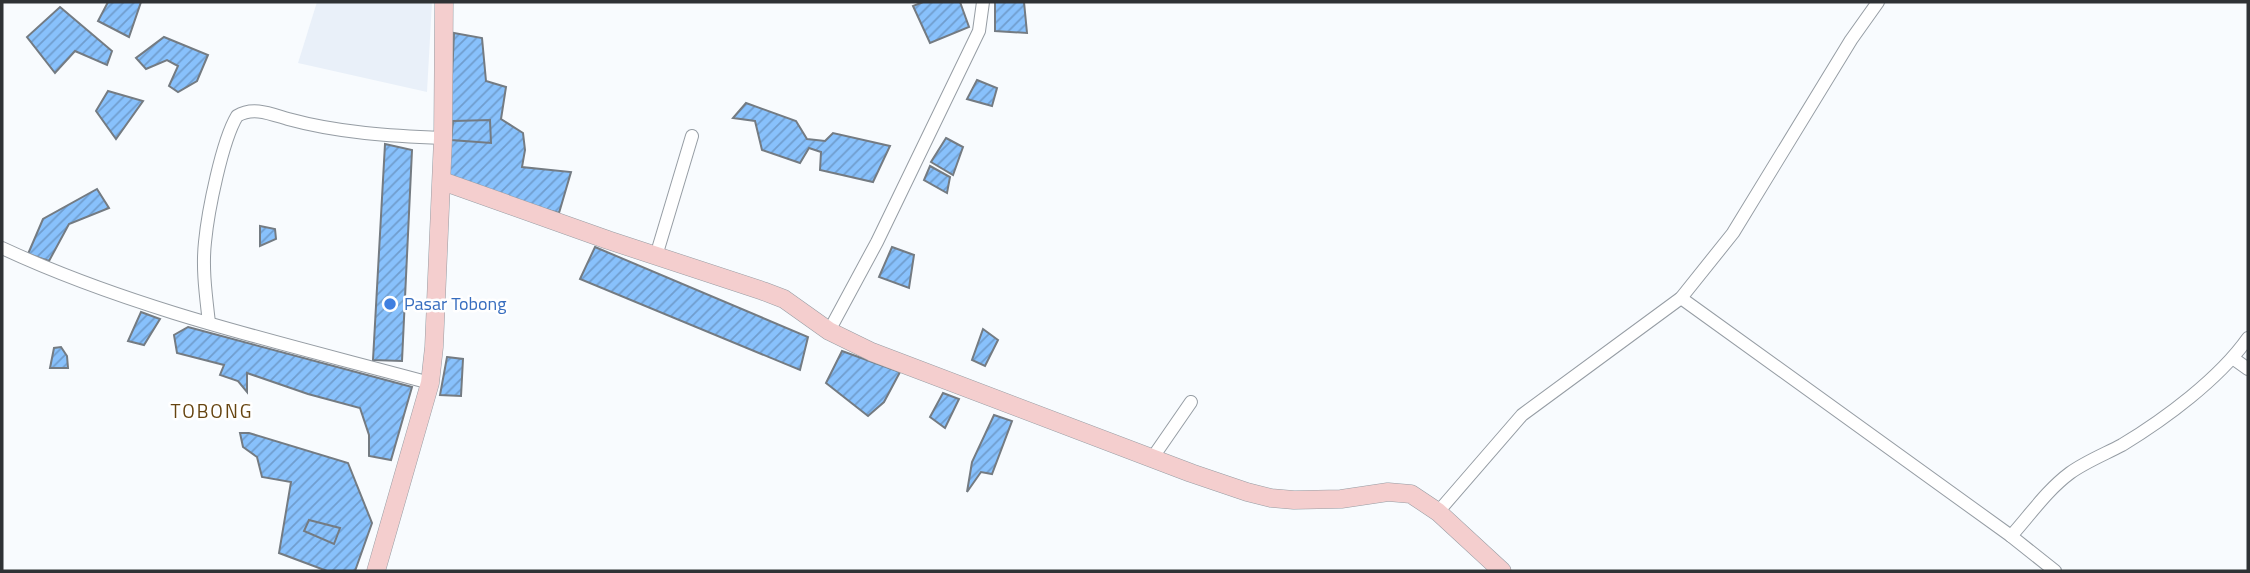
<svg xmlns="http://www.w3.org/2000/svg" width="2250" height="573" viewBox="0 0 2250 573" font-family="'Titillium Web',sans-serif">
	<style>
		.built { fill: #e9f0f9 }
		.building { fill: url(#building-hatch); stroke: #747b82; stroke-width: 2 }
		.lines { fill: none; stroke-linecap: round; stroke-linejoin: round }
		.street-casing { stroke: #969da4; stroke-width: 14 }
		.secondary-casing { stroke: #969da4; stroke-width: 19 }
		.street { stroke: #fff; stroke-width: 12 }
		.secondary { stroke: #f4cece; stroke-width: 18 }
		.shop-dot { fill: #3f7fe0; stroke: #fff; stroke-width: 2.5 }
		.labels { text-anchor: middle; stroke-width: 5; stroke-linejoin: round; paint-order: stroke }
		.shop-label { font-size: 18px; fill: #366cbe; stroke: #fff; text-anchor: start }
		.neighbourhood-label { font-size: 19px; letter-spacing: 2px; fill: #664410; stroke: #fff }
	</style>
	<defs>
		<pattern id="building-hatch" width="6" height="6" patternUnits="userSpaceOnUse" patternTransform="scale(1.75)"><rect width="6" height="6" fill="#88c1fc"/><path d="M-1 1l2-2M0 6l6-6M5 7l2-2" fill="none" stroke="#709dcd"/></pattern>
	</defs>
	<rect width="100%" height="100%" fill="#f8fbfe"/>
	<polygon class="built" points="317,2 432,2 427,92 298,63"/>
	<g class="building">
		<polygon points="108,2 141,2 129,37 98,21"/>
		<polygon points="923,2 960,2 969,27 930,43 913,6"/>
		<polygon points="995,2 1024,2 1027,33 995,31"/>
		<polygon points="60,7 112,51 107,65 75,51 55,73 27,37"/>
		<polygon points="454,33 482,38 486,81 506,87 501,119 523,133 525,150 522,167 571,172 559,213 447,183"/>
		<polygon points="164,37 208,55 197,81 178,92 169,86 178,66 167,60 146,69 136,58"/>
		<polygon points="977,80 997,88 992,106 967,99"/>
		<polygon points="108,91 143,101 116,139 96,111"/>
		<polygon points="746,103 796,121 807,139 825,141 833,133 890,146 873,182 820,170 821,152 809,148 800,163 762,150 755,121 733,118"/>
		<polygon points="490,120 491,143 451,140 453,121"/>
		<polygon points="946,138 963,147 953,175 931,162"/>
		<polygon points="385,144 412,150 402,361 373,360"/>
		<polygon points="930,166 950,177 947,193 924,180"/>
		<polygon points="97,189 109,208 69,224 49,261 28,254 43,219"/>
		<polygon points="260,226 275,229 276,239 260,246"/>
		<polygon points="595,247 808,337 800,370 580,279"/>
		<polygon points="892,247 914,255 909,288 879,277"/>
		<polygon points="141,312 160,319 144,345 128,341"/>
		<polygon points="188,327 412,387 391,460 369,456 369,435 360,408 308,394 247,373 247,392 238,381 220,375 224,365 177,353 174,335"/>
		<polygon points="983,329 998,340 985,366 972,360"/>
		<polygon points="61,347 67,356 68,368 50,368 54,348"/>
		<polygon points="842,351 900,372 884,402 868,416 826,383"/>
		<polygon points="447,357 463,359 461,396 440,395"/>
		<polygon points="943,393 959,399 945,428 930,417"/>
		<polygon points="994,415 1012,421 992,474 981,472 967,492 972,462"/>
		<polygon points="240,433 249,433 348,463 372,523 355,571 327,571 279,553 291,482 262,477 257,457 243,447"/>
		<polygon points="309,520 340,528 334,544 304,531"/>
	</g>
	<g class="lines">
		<defs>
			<g id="street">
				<path d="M2,248C137,311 286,344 430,383"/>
				<polyline points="656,256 692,136"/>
				<polyline points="1681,298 2011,536 2055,571"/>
				<path d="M209,323C206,296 202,269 205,242C208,211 222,141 237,116C253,106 271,114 288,119C339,133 391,136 443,138"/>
				<polyline points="829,331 877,242 979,31 983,2"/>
				<polyline points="2234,359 2248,369"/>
				<polyline points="1153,457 1191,402"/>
				<polyline points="1438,512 1522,415 1681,298 1733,233 1851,40 1878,2"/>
				<path d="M2011,536C2030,515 2047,490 2070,473C2085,462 2105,454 2122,445C2165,419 2219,379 2248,338"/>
			</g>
			<g id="secondary">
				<polyline points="442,181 608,240 763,291 784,299 829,331 872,352 1191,473 1247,492 1271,498 1294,500 1341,499 1388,492 1411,494 1438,512 1502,571"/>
				<polyline points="376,571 430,383 434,347 443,138 444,2"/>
			</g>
		</defs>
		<use href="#street" class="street-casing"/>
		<use href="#secondary" class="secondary-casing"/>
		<use href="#street" class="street"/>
		<use href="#secondary" class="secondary"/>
	</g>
	<circle class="shop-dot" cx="390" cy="304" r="7"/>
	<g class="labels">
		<g class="shop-label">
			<text x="404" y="310">Pasar Tobong</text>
		</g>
		<g class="neighbourhood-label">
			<text x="212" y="418">TOBONG</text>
		</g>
	</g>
	<rect width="2250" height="573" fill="none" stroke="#2f3235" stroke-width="7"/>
</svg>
